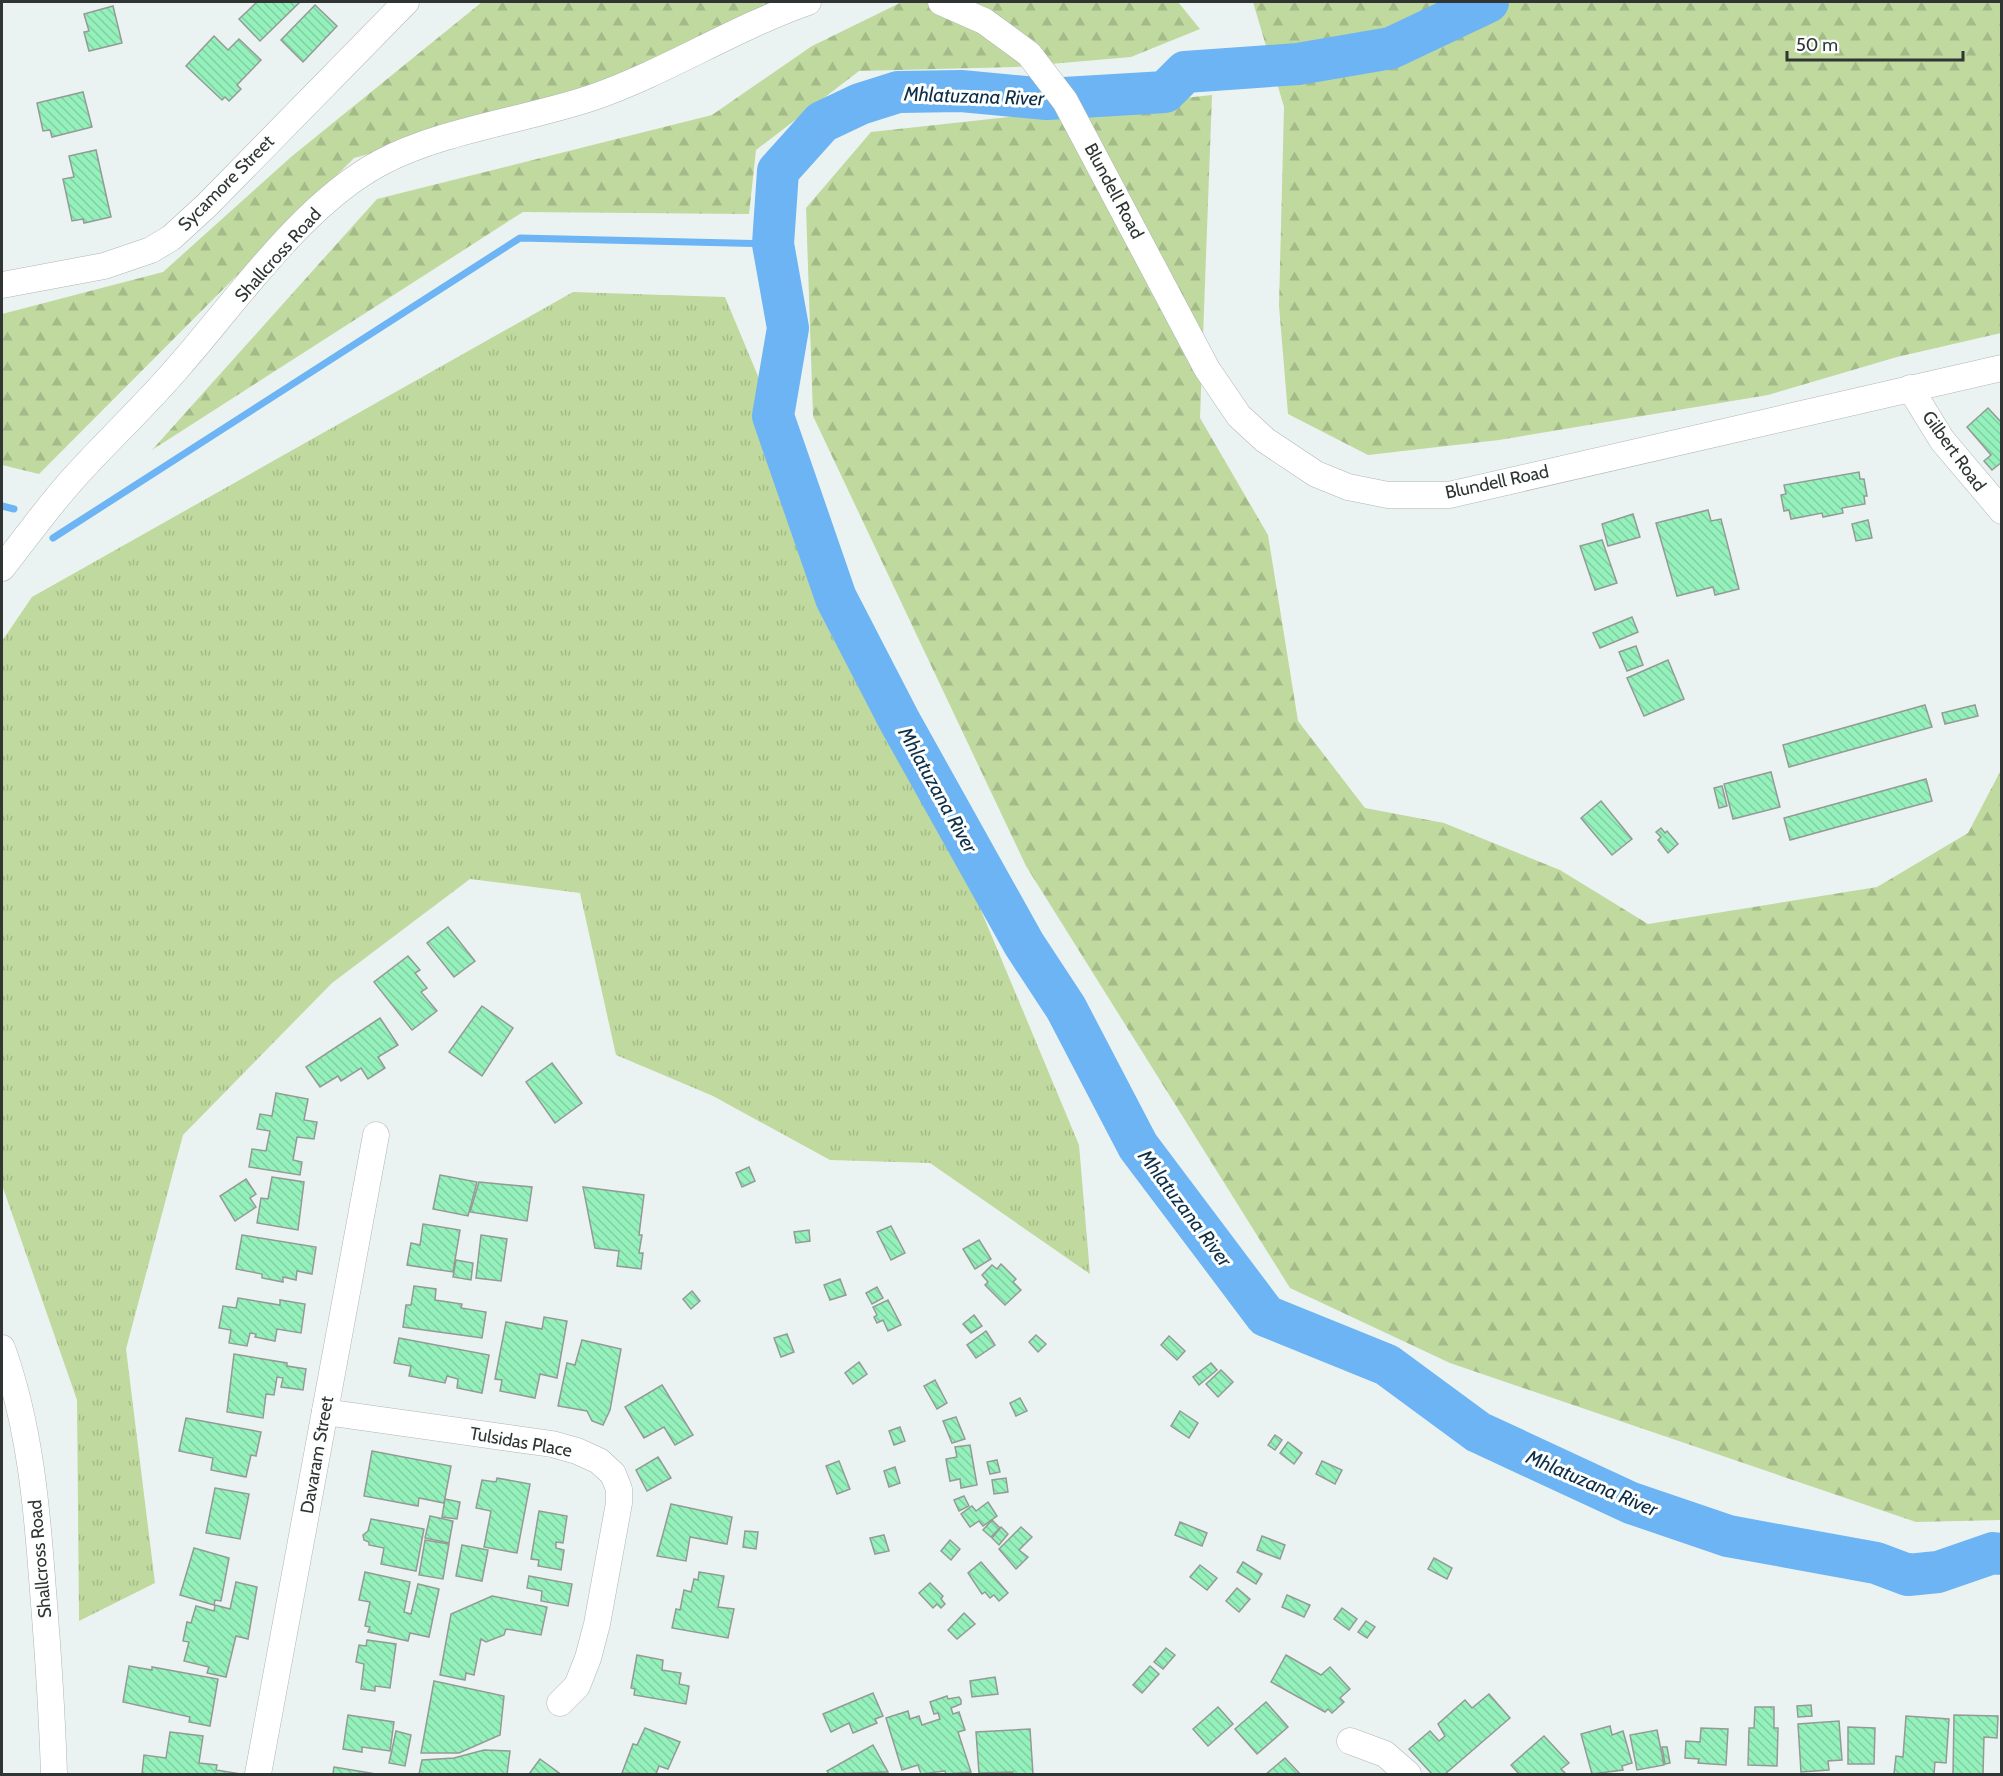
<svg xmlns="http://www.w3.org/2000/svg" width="2003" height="1776" viewBox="0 0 2003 1776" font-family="Cabin,sans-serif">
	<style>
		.grass { fill: url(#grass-tufts) }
		.forest { fill: url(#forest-firs) }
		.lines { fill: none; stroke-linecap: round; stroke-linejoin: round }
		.stream { stroke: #6cb4f4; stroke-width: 7 }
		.river { stroke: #6cb4f4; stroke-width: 42 }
		.building { fill: url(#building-back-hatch); stroke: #949a96; stroke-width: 1.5 }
		.minor-casing { stroke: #aeb6b5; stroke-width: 27 }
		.minor { stroke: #fff; stroke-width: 26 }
		.labels { text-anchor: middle; stroke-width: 6; stroke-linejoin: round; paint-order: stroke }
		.street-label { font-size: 18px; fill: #303433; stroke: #fdffff }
		.water-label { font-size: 20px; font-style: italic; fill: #0e2d46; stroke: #fdffff }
	</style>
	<defs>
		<pattern id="grass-tufts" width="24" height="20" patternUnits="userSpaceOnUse" patternTransform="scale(1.5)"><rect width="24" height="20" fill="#bfd99e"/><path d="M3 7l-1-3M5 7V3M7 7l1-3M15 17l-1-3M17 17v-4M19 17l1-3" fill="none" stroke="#a4bb89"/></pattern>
		<pattern id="forest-firs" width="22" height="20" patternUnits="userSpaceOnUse" patternTransform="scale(1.5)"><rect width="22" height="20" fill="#bfd99e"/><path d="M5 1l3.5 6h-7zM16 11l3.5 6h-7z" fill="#a4bb89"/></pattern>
		<pattern id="building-back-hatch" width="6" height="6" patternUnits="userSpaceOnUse" patternTransform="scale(1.5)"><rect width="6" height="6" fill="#94f1bb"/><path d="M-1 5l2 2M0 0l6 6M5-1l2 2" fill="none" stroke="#80cfa1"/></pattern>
	</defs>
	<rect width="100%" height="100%" fill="#ebf3f2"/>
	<polygon class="grass" points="573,292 725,297 1079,1145 1090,1274 930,1163 830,1160 713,1096 616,1055 580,893 470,879 332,983 183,1135 126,1349 155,1583 79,1621 77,1400 2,1185 2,641 32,597"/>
	<g class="forest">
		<polygon points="482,2 775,2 573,98 354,158 39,474 2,465 2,314 163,272 291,157"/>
		<polygon points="902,2 1178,2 1200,29 1131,57 1016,67 859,71 756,150 749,214 523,212 152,450 377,199 712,115 812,46"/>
		<polygon points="1253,2 2001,2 2001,333 1897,357 1768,395 1499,440 1368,455 1288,414 1279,306 1284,107"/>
		<polygon points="1212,95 1200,418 1268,535 1298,721 1365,808 1444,823 1560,870 1648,924 1877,887 1968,833 2001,770 2001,1520 1916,1522 1450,1363 1290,1288 1026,866 813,416 806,208 871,132"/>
	</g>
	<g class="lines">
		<g class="stream">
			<polyline points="2,506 14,509"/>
			<polyline points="53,538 520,238 773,244"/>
		</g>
		<polyline class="river" points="1488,2 1391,48 1298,64 1185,72 1165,92 1047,99 961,91 898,92 860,104 822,122 778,171 773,244 788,328 773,416 836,598 899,720 1024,944 1066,1008 1138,1146 1266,1316 1387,1365 1478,1432 1631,1503 1728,1536 1876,1563 1908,1575 1938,1572 1993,1553 2002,1554"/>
	</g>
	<g class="building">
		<polygon points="257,2 300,2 260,41 239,19"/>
		<polygon points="315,5 337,26 303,62 281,40"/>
		<polygon points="113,6 122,43 89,51 84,32 89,31 84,14"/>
		<polygon points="214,36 228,50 239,39 261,60 237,85 241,89 229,101 225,97 222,100 186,66"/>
		<polygon points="83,92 92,127 52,137 50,130 43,131 37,103"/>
		<polygon points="96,150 111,217 84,223 83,219 72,221 63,179 74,177 69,156"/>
		<polygon points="1988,408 2002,423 2002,462 1992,470 1984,461 1991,455 1967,427"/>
		<polygon points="1859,472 1860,479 1864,479 1867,496 1864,496 1865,504 1842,508 1843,513 1823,517 1822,513 1791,519 1789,510 1784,511 1781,495 1786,494 1784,485"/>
		<polygon points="1708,510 1711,521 1721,519 1739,589 1715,595 1713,587 1677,596 1656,523"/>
		<polygon points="1633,514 1640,537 1608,546 1602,524"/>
		<polygon points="1868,520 1872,538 1856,541 1852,524"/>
		<polygon points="1602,540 1617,583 1595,590 1580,546"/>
		<polygon points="1632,617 1638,632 1600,648 1593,633"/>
		<polygon points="1636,646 1643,665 1627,671 1619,652"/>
		<polygon points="1668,660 1684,699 1644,716 1627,678"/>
		<polygon points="1925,705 1932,727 1789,767 1783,745"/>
		<polygon points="1975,705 1978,716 1945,724 1942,713"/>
		<polygon points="1771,772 1780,807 1733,819 1724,784"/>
		<polygon points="1926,779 1932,801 1790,840 1784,818"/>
		<polygon points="1722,786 1727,806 1719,808 1714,788"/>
		<polygon points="1601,801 1632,839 1612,855 1581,818"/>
		<polygon points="1661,828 1665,833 1667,831 1678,844 1668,853 1658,840 1661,837 1656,832"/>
		<polygon points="448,927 475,961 454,977 427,943"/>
		<polygon points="408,956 420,970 415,973 427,988 421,992 437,1011 412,1030 374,982"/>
		<polygon points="482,1006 513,1028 482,1076 449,1052"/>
		<polygon points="380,1018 398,1045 378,1057 385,1068 368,1079 361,1068 341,1081 338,1076 320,1087 306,1067"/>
		<polygon points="552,1063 582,1103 555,1123 526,1082"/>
		<polygon points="276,1093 308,1099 304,1120 317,1122 314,1139 297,1137 293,1160 302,1162 300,1175 249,1167 252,1149 266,1151 270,1131 257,1129 260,1114 272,1116"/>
		<polygon points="749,1167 755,1181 742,1187 736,1173"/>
		<polygon points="440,1175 477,1182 468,1216 433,1209"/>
		<polygon points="272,1177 304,1182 298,1230 257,1223 261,1198 268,1199"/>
		<polygon points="246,1179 256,1194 250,1198 256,1207 235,1221 220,1196"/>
		<polygon points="479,1182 532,1187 527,1221 470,1212"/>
		<polygon points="583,1187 644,1195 639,1235 642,1235 639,1253 643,1253 641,1269 617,1266 619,1251 595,1248"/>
		<polygon points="423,1224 460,1230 453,1272 407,1265 411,1243 420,1245"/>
		<polygon points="891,1226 905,1253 891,1260 877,1232"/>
		<polygon points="809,1230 810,1241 796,1243 794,1232"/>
		<polygon points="242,1235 316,1247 312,1274 297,1271 296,1280 283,1277 283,1282 262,1278 262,1274 236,1269"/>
		<polygon points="481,1235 507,1239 501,1281 476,1278"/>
		<polygon points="979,1240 991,1259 975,1269 963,1249"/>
		<polygon points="456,1260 473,1263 471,1280 453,1277"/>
		<polygon points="1001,1264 1016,1279 1013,1282 1021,1290 1005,1305 985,1285 988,1282 982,1275 992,1265 997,1269"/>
		<polygon points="840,1279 846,1295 830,1300 824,1285"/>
		<polygon points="414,1286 436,1289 435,1300 462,1304 461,1308 486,1312 482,1338 403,1327 406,1305 411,1305"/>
		<polygon points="877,1287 883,1298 872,1304 866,1293"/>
		<polygon points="692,1291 700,1301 691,1309 683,1299"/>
		<polygon points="238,1298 280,1305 280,1300 305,1304 301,1333 277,1329 275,1341 255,1337 256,1334 250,1333 247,1346 229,1343 231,1330 219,1328 223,1306 236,1308"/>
		<polygon points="888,1300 901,1325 888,1331 883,1320 877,1323 874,1317 877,1315 873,1307"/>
		<polygon points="974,1315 982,1326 971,1333 963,1324"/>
		<polygon points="544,1317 567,1321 557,1378 540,1374 535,1398 500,1391 502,1380 495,1379 506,1322 542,1329"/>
		<polygon points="986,1331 995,1345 976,1358 967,1345"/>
		<polygon points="787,1334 794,1352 781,1357 774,1338"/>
		<polygon points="1036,1335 1046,1344 1038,1352 1029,1342"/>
		<polygon points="1169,1336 1185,1351 1177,1360 1161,1345"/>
		<polygon points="399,1338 489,1355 482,1393 457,1388 458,1379 447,1376 445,1383 409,1376 411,1366 394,1363"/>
		<polygon points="582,1340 621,1349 610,1410 603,1425 592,1421 587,1411 558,1406 567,1363 575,1365"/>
		<polygon points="234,1354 287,1363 287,1366 306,1369 303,1390 281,1387 283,1378 277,1377 274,1395 266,1394 263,1418 227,1412"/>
		<polygon points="859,1362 867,1374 853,1384 845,1373"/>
		<polygon points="1211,1363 1217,1370 1199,1385 1193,1377"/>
		<polygon points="1221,1370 1233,1382 1218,1397 1206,1384"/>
		<polygon points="935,1380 947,1403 937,1409 924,1386"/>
		<polygon points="662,1385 693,1435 675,1445 664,1427 644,1438 625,1407"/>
		<polygon points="1020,1398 1027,1411 1016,1416 1010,1403"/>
		<polygon points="1180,1411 1198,1423 1189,1438 1171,1426"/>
		<polygon points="956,1417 965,1439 952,1443 943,1421"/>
		<polygon points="186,1418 261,1432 256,1456 251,1455 246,1477 211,1470 213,1458 179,1451"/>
		<polygon points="900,1427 905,1441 894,1445 889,1431"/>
		<polygon points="1275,1435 1282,1440 1275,1450 1268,1445"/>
		<polygon points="1288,1442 1302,1453 1294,1464 1280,1453"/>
		<polygon points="970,1445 977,1485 961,1488 960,1479 950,1481 946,1459 957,1457 955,1447"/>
		<polygon points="372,1451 451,1466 444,1503 419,1498 418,1506 364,1496"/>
		<polygon points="658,1457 671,1478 647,1491 636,1470"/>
		<polygon points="997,1460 1000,1472 990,1474 987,1462"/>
		<polygon points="839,1461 850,1489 837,1494 826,1466"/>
		<polygon points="1322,1461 1342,1470 1335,1484 1316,1474"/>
		<polygon points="895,1467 900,1483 889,1487 884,1471"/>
		<polygon points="497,1478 530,1484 517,1553 484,1547 491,1511 476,1508 482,1480 496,1482"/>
		<polygon points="1006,1478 1008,1492 994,1494 992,1480"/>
		<polygon points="215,1488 249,1494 240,1539 206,1533"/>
		<polygon points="964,1496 969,1506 959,1511 954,1500"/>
		<polygon points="445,1499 460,1502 457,1519 442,1517"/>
		<polygon points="988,1502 997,1516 983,1526 979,1521 970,1527 961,1514 972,1506 976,1511"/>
		<polygon points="671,1504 732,1517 727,1544 690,1537 686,1561 657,1556"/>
		<polygon points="539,1511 567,1516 563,1543 556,1542 556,1548 564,1550 561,1570 538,1566 539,1560 531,1559"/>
		<polygon points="430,1516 453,1521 449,1543 425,1538"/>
		<polygon points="371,1519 424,1529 416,1571 381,1564 384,1548 369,1545 369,1542 364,1540 363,1535 368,1531"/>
		<polygon points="992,1520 1000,1528 991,1537 983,1530"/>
		<polygon points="1180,1522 1207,1533 1202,1546 1175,1535"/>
		<polygon points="1001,1527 1008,1534 999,1545 992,1538"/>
		<polygon points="1021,1527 1032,1537 1019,1550 1028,1557 1016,1569 999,1549"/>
		<polygon points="745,1531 758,1532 756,1549 743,1547"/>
		<polygon points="884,1535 889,1551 875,1554 870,1538"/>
		<polygon points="1262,1536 1285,1545 1280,1559 1257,1550"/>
		<polygon points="425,1540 449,1544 443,1579 419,1575"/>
		<polygon points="950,1540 960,1549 951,1560 941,1551"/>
		<polygon points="462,1545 488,1550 482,1581 456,1576"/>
		<polygon points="194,1548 229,1558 221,1601 215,1600 214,1605 180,1595"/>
		<polygon points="1434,1558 1452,1568 1447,1579 1428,1569"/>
		<polygon points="981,1562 1008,1593 999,1601 994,1595 990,1598 985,1592 982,1594 968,1573"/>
		<polygon points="1243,1562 1262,1574 1256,1584 1237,1572"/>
		<polygon points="1200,1565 1217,1578 1207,1590 1190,1577"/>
		<polygon points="365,1572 410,1582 404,1612 411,1614 418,1584 439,1589 429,1637 410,1633 408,1641 368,1632 370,1627 365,1626 370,1602 359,1600"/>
		<polygon points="699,1572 724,1576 718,1607 734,1609 728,1638 672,1628 676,1609 680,1610 684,1590 691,1592 694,1579 698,1580"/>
		<polygon points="529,1576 572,1584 568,1606 541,1601 542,1591 527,1588"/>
		<polygon points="236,1582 257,1587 248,1639 236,1636 226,1677 207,1673 209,1667 184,1661 189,1642 183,1641 187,1622 191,1623 196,1606 214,1611 215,1605 230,1609"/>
		<polygon points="930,1583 943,1596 941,1599 945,1604 941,1608 937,1604 933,1608 919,1593"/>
		<polygon points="1237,1588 1250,1599 1239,1612 1226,1601"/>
		<polygon points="1287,1595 1310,1605 1304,1617 1282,1607"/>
		<polygon points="492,1596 547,1607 541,1635 506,1629 504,1635 486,1642 481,1639 474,1675 466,1673 465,1680 440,1675 451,1614"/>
		<polygon points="1342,1608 1357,1619 1349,1630 1334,1619"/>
		<polygon points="964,1613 975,1624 957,1639 948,1630"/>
		<polygon points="1366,1621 1375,1627 1367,1638 1358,1632"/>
		<polygon points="367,1640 396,1644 390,1688 375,1686 375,1691 361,1689 364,1664 356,1662 359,1645 366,1646"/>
		<polygon points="1166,1648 1175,1655 1163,1669 1154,1662"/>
		<polygon points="637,1655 663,1660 662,1670 681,1673 679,1684 689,1686 686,1704 634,1695 635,1689 631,1688"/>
		<polygon points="1286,1655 1321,1675 1330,1667 1350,1689 1340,1698 1344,1702 1332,1713 1328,1709 1325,1712 1271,1682"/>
		<polygon points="129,1666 152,1670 152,1667 218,1679 210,1726 189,1722 190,1717 123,1702"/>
		<polygon points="1150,1666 1159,1674 1142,1693 1133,1685"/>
		<polygon points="995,1677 998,1694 972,1697 970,1681"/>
		<polygon points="434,1681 504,1696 500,1735 459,1753 421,1753"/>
		<polygon points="873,1693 883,1716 875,1719 877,1723 853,1733 849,1723 831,1732 823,1714"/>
		<polygon points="1489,1694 1510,1718 1445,1774 1432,1774 1409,1749 1430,1731 1439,1741 1445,1736 1438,1724 1465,1700 1472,1708"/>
		<polygon points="947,1696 948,1699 959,1697 961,1700 961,1704 951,1708 953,1714 959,1712 965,1730 958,1732 971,1772 946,1774 945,1771 921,1774 918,1765 902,1770 886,1718 908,1711 910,1719 919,1716 922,1725 940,1719 938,1713 934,1714 930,1702"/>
		<polygon points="1266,1702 1288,1727 1257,1754 1235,1729"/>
		<polygon points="1811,1705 1812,1716 1798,1717 1797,1706"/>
		<polygon points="1218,1707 1233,1724 1208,1746 1193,1729"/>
		<polygon points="1755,1707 1774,1707 1774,1728 1778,1728 1777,1766 1748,1765 1749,1728 1754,1728"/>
		<polygon points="348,1715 394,1722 390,1751 362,1747 362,1752 343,1749"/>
		<polygon points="1954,1715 1998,1716 1997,1738 1984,1737 1983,1774 1953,1774"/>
		<polygon points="1906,1716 1949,1719 1946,1763 1935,1762 1934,1774 1894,1774 1896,1756 1903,1757"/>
		<polygon points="1839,1721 1842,1760 1828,1761 1829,1770 1801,1772 1798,1724"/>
		<polygon points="1610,1726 1612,1735 1623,1731 1632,1763 1622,1766 1623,1770 1592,1774 1581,1734"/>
		<polygon points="1848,1727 1875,1728 1874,1764 1848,1764"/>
		<polygon points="645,1728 680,1742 668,1769 659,1766 656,1774 622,1773 633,1744 637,1745"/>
		<polygon points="1701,1728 1728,1729 1726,1765 1698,1763 1699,1759 1685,1758 1686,1741 1700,1742"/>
		<polygon points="1030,1729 1033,1774 1013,1774 1013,1772 979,1773 976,1732"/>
		<polygon points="1657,1730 1664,1765 1637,1770 1630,1735"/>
		<polygon points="396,1731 411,1735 405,1766 389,1763"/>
		<polygon points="170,1732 203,1736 199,1763 217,1765 216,1770 241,1774 142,1774 144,1755 166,1758"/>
		<polygon points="1544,1736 1569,1763 1561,1769 1566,1774 1519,1774 1511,1765"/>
		<polygon points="873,1745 888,1772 829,1774 827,1771"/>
		<polygon points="1662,1747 1667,1747 1670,1763 1665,1764"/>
		<polygon points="484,1750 510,1751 507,1774 419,1774 422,1760 454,1758"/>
		<polygon points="1285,1758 1300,1774 1266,1774"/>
		<polygon points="540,1759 559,1773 557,1774 529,1774"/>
		<polygon points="334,1767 376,1774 333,1774"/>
	</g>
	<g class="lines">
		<defs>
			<g id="minor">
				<polyline points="941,2 984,21 1029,54 1065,101 1207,369 1239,416 1265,440 1316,474 1348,487 1388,495 1449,495 2002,368"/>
				<polyline points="2,285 104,266 151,250 171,238 207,205 406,2"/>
				<polyline points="1910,388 1942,440 2002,511"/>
				<path d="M2,568C25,539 47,508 72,480C107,441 146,405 180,365C237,300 303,204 380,163C441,130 527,120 594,97C668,71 734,28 808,2"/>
				<path d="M2,1348C30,1426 37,1508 43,1591C48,1652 52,1713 54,1774"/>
				<polyline points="325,1412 552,1444 577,1451 599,1461 613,1474 619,1489 619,1503 597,1624 588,1658 577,1686 560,1703"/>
				<polyline points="1350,1741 1385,1754 1408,1774"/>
				<polyline points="258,1774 376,1135"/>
			</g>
		</defs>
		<use href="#minor" class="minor-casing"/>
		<use href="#minor" class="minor"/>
	</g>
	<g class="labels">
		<g class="street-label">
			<text transform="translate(226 183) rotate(-45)" y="6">Sycamore Street</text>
			<text transform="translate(1114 191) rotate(62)" y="6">Blundell Road</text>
			<text transform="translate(278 255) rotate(-48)" y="6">Shallcross Road</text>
			<text transform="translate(1954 451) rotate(54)" y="6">Gilbert Road</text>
			<text transform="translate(1497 482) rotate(-12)" y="6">Blundell Road</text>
			<text transform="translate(521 1442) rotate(10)" y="6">Tulsidas Place</text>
			<text transform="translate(317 1455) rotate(-80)" y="6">Davaram Street</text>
			<text transform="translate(40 1559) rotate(-95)" y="6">Shallcross Road</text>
		</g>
		<g class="water-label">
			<text transform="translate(974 96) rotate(2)" y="7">Mhlatuzana River</text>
			<text transform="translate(938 790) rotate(61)" y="7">Mhlatuzana River</text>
			<text transform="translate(1185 1208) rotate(53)" y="7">Mhlatuzana River</text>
			<text transform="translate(1592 1483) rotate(23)" y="7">Mhlatuzana River</text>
		</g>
	</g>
	<rect width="2003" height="1776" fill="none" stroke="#303433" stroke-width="6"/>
	<path d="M1787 51v9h176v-9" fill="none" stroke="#303433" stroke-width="3"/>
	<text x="1796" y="51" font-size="18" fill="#303433" stroke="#fdffff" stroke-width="4.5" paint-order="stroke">50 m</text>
</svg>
